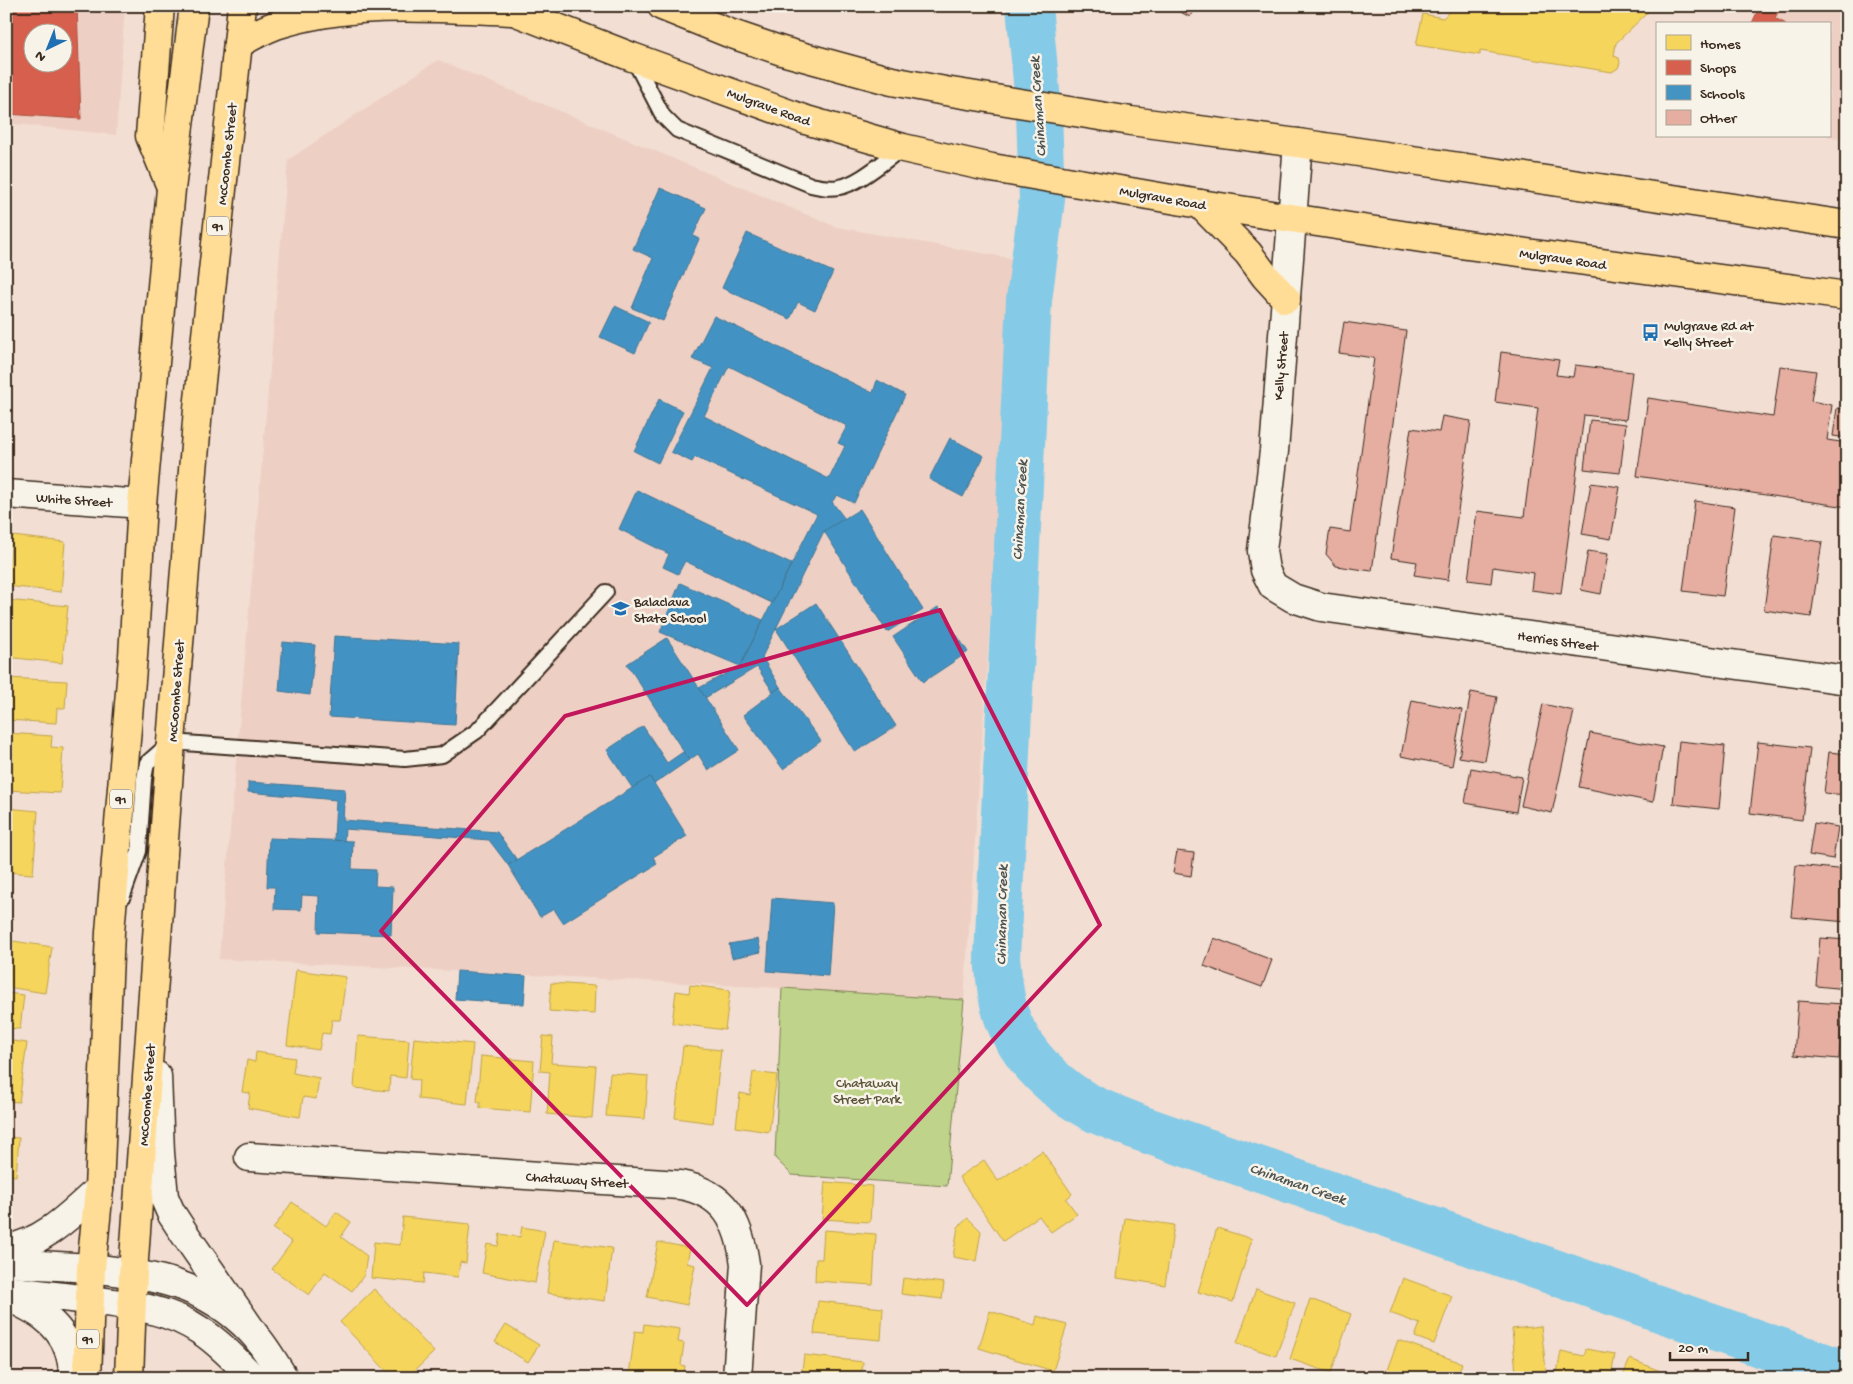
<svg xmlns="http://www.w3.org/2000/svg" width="1853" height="1384" viewBox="0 0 1853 1384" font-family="'Gochi Hand',sans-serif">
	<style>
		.built { fill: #eecfc4; fill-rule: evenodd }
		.green { fill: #bfd48a; stroke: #7d7f54 }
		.homes { fill: #f6d55c; stroke: #bea249 }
		.shops { fill: #d6604d; stroke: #a8503f; fill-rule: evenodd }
		.schools { fill: #4393c3; stroke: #417492; fill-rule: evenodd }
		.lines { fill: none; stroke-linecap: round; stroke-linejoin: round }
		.river { stroke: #85cae6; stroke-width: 46 }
		.building { fill: #e6ada1; stroke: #3b2a1e }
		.service-casing { stroke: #3b2a1e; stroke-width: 18 }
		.minor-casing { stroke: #3b2a1e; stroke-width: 31 }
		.tertiary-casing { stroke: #3b2a1e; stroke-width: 31 }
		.primary-casing { stroke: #3b2a1e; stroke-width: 31 }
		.service { stroke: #f7f3e8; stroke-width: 14 }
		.minor { stroke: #f7f3e8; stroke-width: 28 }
		.tertiary { stroke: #f7f3e8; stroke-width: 28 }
		.primary { stroke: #ffdd96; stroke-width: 28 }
		.marked { fill: none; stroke: #c2185b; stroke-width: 4; stroke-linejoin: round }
		.labels { text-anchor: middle; stroke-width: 5; stroke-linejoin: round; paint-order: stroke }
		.shield { fill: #f7f3e8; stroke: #73665b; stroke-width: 1 }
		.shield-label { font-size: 12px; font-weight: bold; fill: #3b2a1e }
		.street-label { font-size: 14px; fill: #3b2a1e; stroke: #f7f3e8 }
		.poi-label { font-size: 14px; fill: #3b2a1e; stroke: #f7f3e8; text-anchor: start }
		.park-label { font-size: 14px; fill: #5c5439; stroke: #f7f3e8 }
		.water-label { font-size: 15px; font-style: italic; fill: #4e5250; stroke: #f7f3e8 }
	</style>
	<rect width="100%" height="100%" fill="#f2ded3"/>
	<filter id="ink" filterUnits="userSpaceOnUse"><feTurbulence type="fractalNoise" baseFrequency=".02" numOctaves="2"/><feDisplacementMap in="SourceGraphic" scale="10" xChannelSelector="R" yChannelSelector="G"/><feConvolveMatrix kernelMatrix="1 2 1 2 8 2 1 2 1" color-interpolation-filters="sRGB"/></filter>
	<g filter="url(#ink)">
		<g class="built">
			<path d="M6,6H125L116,135L6,123ZM32,32H62V62H32Z"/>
			<polygon points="1760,6 1847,6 1847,139 1826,136 1829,136 1829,24 1752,24"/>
			<polygon points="438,60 836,227 1015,259 964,1000 782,988 219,959 288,160"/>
		</g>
		<polygon class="green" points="782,988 964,1000 947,1186 792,1175 775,1158"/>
		<g class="homes">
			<polygon points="1455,6 1670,6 1661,10 1651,9 1616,43 1614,56 1619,58 1620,63 1618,68 1612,72 1480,51 1480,55 1416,45 1423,14 1443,18"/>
			<polygon points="12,536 65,542 61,592 7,586"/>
			<polygon points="6,600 68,606 62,663 6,657"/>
			<polygon points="6,678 67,681 65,708 57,708 56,723 6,720"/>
			<polygon points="6,733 52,736 51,747 63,748 60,793 6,790"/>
			<polygon points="6,808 38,811 33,874 6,872"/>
			<polygon points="13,941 52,947 45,993 7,987"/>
			<polygon points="296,970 346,977 340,1020 332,1020 330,1034 322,1033 319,1050 287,1045"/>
			<polygon points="551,983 595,986 594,1014 549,1011"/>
			<polygon points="690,985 730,990 725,1030 672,1023 676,991 689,993"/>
			<polygon points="6,993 24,995 20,1029 6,1028"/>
			<polygon points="358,1036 409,1040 406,1078 390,1076 389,1091 354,1088"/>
			<polygon points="543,1036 553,1037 551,1063 596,1066 592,1118 547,1114 550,1072 540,1071"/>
			<polygon points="414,1038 473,1044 467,1104 418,1099 419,1080 410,1079"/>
			<polygon points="6,1040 27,1043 19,1102 6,1101"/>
			<polygon points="683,1046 721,1050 713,1123 675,1118"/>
			<polygon points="256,1052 295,1058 293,1073 319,1078 316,1099 303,1097 300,1117 248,1108 250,1093 242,1092 247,1060 255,1062"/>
			<polygon points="481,1056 534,1061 530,1112 480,1108 480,1102 477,1102"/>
			<polygon points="753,1072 777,1075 769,1132 736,1127 740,1093 750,1095"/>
			<polygon points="610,1073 648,1076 645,1119 606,1116"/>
			<polygon points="6,1137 19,1138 16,1176 6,1175"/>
			<polygon points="1042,1151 1072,1194 1066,1199 1077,1214 1051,1232 1039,1216 1003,1241 959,1177 984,1160 998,1181"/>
			<polygon points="825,1182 872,1186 870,1222 822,1219"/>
			<polygon points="292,1202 326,1226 336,1212 351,1222 341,1237 367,1256 364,1275 352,1291 325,1272 309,1295 272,1269 292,1242 273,1229"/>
			<polygon points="403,1217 470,1224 466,1263 460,1262 458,1277 424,1273 423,1283 371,1278 374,1242 400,1245"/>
			<polygon points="968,1218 981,1231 976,1261 953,1257 958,1227"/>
			<polygon points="1125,1218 1174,1225 1165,1285 1117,1278"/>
			<polygon points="522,1227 545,1231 535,1283 482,1273 487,1244 498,1246 500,1234 520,1237"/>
			<polygon points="1217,1228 1252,1239 1233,1302 1198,1292"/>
			<polygon points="824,1230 876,1234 873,1285 815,1281 816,1259 822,1259"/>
			<polygon points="554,1240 612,1248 605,1301 547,1293"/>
			<polygon points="658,1242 690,1248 687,1263 695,1265 687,1305 647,1297"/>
			<polygon points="903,1278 944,1283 942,1299 901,1294"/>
			<polygon points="1403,1278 1452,1296 1434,1344 1415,1337 1420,1324 1390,1313"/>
			<polygon points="374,1289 434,1352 407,1378 393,1378 340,1322"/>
			<polygon points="1256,1289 1295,1303 1276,1356 1237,1343"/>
			<polygon points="1310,1299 1351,1314 1331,1373 1290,1359"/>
			<polygon points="818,1301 883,1308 881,1340 814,1334"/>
			<polygon points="990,1311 1035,1325 1037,1316 1067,1325 1053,1371 979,1348"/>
			<polygon points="644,1324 680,1329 678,1342 684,1343 681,1365 685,1366 683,1378 652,1378 629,1375 635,1331 643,1332"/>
			<polygon points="506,1325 539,1345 528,1362 495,1342"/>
			<polygon points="1541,1326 1546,1370 1516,1373 1512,1329"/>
			<polygon points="1398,1340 1462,1363 1457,1378 1384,1378"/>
			<polygon points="1586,1349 1615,1354 1611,1378 1556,1378 1561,1351 1584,1356"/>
			<polygon points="804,1355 863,1362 861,1378 801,1378"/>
			<polygon points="1630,1359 1678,1378 1622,1378"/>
		</g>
		<g class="shops">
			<path d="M6,6H77L81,119L6,114ZM32,32H62V62H32Z"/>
			<polygon points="1760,6 1781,6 1775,18 1786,24 1752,23"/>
		</g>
		<g class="schools">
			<polygon points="660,188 706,208 693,236 699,239 663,321 632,308 653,258 633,249"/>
			<polygon points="747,233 833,272 815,310 798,302 790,319 722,288"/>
			<polygon points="615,306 649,322 635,353 600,337"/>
			<path d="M714,316L873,393L877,380L905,395L854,503L837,495L832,502L845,519L824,531L762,657L780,687L773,692L757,667L705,698L699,688L740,666L817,514L695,457L692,462L671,452L713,368L692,359ZM729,366L847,426L838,443L845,446L829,479L704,416Z"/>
			<polygon points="659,399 683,411 658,463 634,451"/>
			<polygon points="950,438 984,456 963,497 929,479"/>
			<polygon points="637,490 791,564 772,603 685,561 678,574 663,567 669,554 619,529"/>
			<polygon points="860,509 923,610 887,632 824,531"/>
			<polygon points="680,583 763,620 740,666 660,632"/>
			<polygon points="816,603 896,726 855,752 776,629"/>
			<polygon points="938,607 968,652 923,682 893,637"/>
			<polygon points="334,636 459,644 455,725 329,717"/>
			<polygon points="667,638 739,750 708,770 698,754 689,760 627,664"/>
			<polygon points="283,642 315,645 310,695 279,691"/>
			<polygon points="780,687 821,741 783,769 743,715"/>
			<polygon points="643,726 667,763 683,752 689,760 654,784 650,777 633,789 607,750"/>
			<polygon points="650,777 687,836 653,857 657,864 563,923 554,909 540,917 508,865"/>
			<polygon points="248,782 345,789 343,820 497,832 517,860 508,865 489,840 345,829 344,841 334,840 336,800 248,792"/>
			<polygon points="269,838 353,841 352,869 376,870 375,886 393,887 391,935 318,932 319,896 302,895 301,910 274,909 275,887 267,887"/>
			<polygon points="772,898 833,903 828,976 767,971"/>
			<polygon points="758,939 761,952 732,958 729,944"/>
			<polygon points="457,971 526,976 524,1004 455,999"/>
		</g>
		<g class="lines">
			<path class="river" d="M1029,6L1039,113L1042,199L1029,300L997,957C999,977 1000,998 1007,1017C1022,1058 1059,1093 1098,1111C1112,1117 1126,1122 1140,1128L1847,1374"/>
		</g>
		<g class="building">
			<polygon points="1169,6 1195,6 1190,17"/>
			<polygon points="1344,322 1406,331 1372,571 1336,566 1326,554 1330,529 1350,532 1374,358 1339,353"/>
			<polygon points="1501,352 1559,360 1556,375 1573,377 1575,365 1632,372 1626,420 1584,415 1561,594 1531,590 1533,573 1493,567 1491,583 1468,580 1477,511 1524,517 1538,408 1495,402"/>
			<polygon points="1780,366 1816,371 1811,401 1832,405 1827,440 1847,443 1847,507 1637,476 1648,398 1773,417"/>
			<polygon points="1837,408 1847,409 1847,438 1833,436"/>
			<polygon points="1442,416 1471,421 1448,580 1414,575 1417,562 1391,558 1411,428 1439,432"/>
			<polygon points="1590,420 1626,424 1620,473 1584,469"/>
			<polygon points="1591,483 1620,487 1611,539 1582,534"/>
			<polygon points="1695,501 1735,507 1723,596 1683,591"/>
			<polygon points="1774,535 1822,542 1811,617 1764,610"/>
			<polygon points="1588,551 1608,554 1601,594 1581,590"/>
			<polygon points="1471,692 1497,697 1485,761 1459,757"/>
			<polygon points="1412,700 1462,710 1452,766 1401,756"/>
			<polygon points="1543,704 1574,711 1552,813 1521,806"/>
			<polygon points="1590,733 1663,747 1653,802 1579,787"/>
			<polygon points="1679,741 1725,746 1719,809 1673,804"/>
			<polygon points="1758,742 1810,748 1802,820 1750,813"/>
			<polygon points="1829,752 1847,754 1847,795 1824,793"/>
			<polygon points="1471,768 1522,777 1516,812 1465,803"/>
			<polygon points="1814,823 1838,827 1833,859 1809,855"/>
			<polygon points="1177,851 1194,853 1191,876 1173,873"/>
			<polygon points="1796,865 1847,870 1847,922 1791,917"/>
			<polygon points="1214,938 1272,960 1262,987 1204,966"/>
			<polygon points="1820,938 1847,940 1847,989 1816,986"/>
			<polygon points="1798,1001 1843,1004 1839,1059 1794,1055"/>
		</g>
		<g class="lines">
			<defs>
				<g id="service">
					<path d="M633,58L663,116L677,130L811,185C820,187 829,189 839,187C859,184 885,160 903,148"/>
					<polyline points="122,898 139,851 144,779 147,763 171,742 405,759 442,755 477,731 606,592"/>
				</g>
				<g id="minor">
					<polyline points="1298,143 1274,451 1262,551 1265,570 1273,586 1293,598 1321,607 1847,680"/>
					<polyline points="6,494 142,504"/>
					<path d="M249,1157L680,1185C725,1193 739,1221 745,1264L737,1378"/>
					<path d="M6,1249C44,1243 72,1213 99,1189"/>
					<polyline points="6,1263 91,1268"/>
					<polyline points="12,1291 89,1300"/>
					<path d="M6,1296C32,1308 60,1321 69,1351C72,1359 73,1369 74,1378"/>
				</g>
				<g id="tertiary">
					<polyline points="157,1076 160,1153 164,1197 171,1213 184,1233 252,1331"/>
					<path d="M91,1268C153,1275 206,1284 251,1331C264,1344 274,1363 284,1378"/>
					<path d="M89,1300C129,1305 167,1308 201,1331C220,1343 237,1362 253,1378"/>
				</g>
				<g id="primary">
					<polyline points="160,6 150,136 171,187"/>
					<polyline points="501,6 632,57 806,120 903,148 992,168 1200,204 1467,245 1847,296"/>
					<polyline points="662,6 729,33 782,51 892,81 945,91 1131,121 1298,143 1847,225"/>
					<path d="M238,44C250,37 263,30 276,25C353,0 432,8 512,11"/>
					<polyline points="1200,204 1248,253 1265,276 1286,299"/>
					<polyline points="87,1378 91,1268 99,1189 110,932 133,656 142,504 171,189 194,6"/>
					<polyline points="129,1378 133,1273 171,742 198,409 242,6"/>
				</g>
			</defs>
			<use href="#service" class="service-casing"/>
			<use href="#minor" class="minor-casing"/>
			<use href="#tertiary" class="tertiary-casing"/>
			<use href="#primary" class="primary-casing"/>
			<use href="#service" class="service"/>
			<use href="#minor" class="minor"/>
			<use href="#tertiary" class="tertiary"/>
			<use href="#primary" class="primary"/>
		</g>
	</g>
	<path class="marked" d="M940,610L1100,925L747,1305L381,931L565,716Z"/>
	<defs>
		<symbol id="bus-bare" viewBox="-9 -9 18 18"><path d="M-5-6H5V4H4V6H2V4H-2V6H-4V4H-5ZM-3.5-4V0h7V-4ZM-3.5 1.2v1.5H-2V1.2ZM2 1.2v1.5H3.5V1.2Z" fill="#1f6fb2" stroke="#f7f3e8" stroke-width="2.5" paint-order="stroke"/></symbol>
		<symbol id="school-bare" viewBox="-9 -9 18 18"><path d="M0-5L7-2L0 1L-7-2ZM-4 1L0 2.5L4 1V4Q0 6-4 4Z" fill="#1f6fb2" stroke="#f7f3e8" stroke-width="2.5" paint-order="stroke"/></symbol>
	</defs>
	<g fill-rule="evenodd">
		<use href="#bus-bare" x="1638" y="320" width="25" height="25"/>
		<use href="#school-bare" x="608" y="596" width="25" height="25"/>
	</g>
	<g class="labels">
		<g class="shield">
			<rect x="207" y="216.5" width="22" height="19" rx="4"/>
			<rect x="110" y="789.5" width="22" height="19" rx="4"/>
			<rect x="77" y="1329.5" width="22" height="19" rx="4"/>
		</g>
		<g class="shield-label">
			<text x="218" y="230">91</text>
			<text x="121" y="803">91</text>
			<text x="88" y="1343">91</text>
		</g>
		<g class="street-label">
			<text transform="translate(769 106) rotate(20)" y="5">Mulgrave Road</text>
			<text transform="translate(226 154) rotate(-84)" y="5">McCoombe Street</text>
			<text transform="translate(1163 197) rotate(10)" y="5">Mulgrave Road</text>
			<text transform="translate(1563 258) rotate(8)" y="5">Mulgrave Road</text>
			<text transform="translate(1280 366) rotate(-85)" y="5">Kelly Street</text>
			<text transform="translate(74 499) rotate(4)" y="5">White Street</text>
			<text transform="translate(1558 640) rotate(8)" y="5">Herries Street</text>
			<text transform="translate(175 691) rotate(-86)" y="5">McCoombe Street</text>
			<text transform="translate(146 1095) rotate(-86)" y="5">McCoombe Street</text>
			<text transform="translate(577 1179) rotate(4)" y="5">Chataway Street</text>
		</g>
		<g class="poi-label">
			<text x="1664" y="330">Mulgrave Rd at<tspan x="1664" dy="16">Kelly Street</tspan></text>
			<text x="634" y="606">Balaclava<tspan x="634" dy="16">State School</tspan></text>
		</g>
		<g class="park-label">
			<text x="867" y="1087">Chataway<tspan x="867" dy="16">Street Park</tspan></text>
		</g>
		<g class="water-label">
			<text transform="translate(1037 107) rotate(-94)" y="5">Chinaman Creek</text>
			<text transform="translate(1019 510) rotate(-87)" y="5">Chinaman Creek</text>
			<text transform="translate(1001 915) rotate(-89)" y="5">Chinaman Creek</text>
			<text transform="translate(1298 1183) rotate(19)" y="5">Chinaman Creek</text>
		</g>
	</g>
	<rect width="1853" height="1384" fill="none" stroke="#f7f3e8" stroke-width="25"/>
	<rect x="12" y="12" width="1828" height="1359" fill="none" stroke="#3b2a1e" stroke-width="2" filter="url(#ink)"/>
	<rect x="1656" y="22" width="175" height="115" fill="#f7f3e8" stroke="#aca397"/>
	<rect x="1666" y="35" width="25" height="15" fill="#f6d55c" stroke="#aca397"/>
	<text x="1700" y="48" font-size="15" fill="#3b2a1e">Homes</text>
	<rect x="1666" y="60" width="25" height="15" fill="#d6604d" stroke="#aca397"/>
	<text x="1700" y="72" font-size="15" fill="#3b2a1e">Shops</text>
	<rect x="1666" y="85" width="25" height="15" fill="#4393c3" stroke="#aca397"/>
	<text x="1700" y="98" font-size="15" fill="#3b2a1e">Schools</text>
	<rect x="1666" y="110" width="25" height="15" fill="#e6ada1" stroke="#aca397"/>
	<text x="1700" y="122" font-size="15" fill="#3b2a1e">Other</text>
	<g transform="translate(48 48) rotate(223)"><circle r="24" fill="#f7f3e8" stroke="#aca397"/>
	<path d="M0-4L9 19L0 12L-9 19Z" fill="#1f6fb2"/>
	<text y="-8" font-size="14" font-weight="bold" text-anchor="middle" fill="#3b2a1e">N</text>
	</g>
	<path d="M1670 1352v8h78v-8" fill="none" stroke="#3b2a1e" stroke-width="2.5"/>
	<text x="1678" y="1352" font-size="15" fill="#3b2a1e" stroke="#f7f3e8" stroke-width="4" paint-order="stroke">20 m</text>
</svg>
